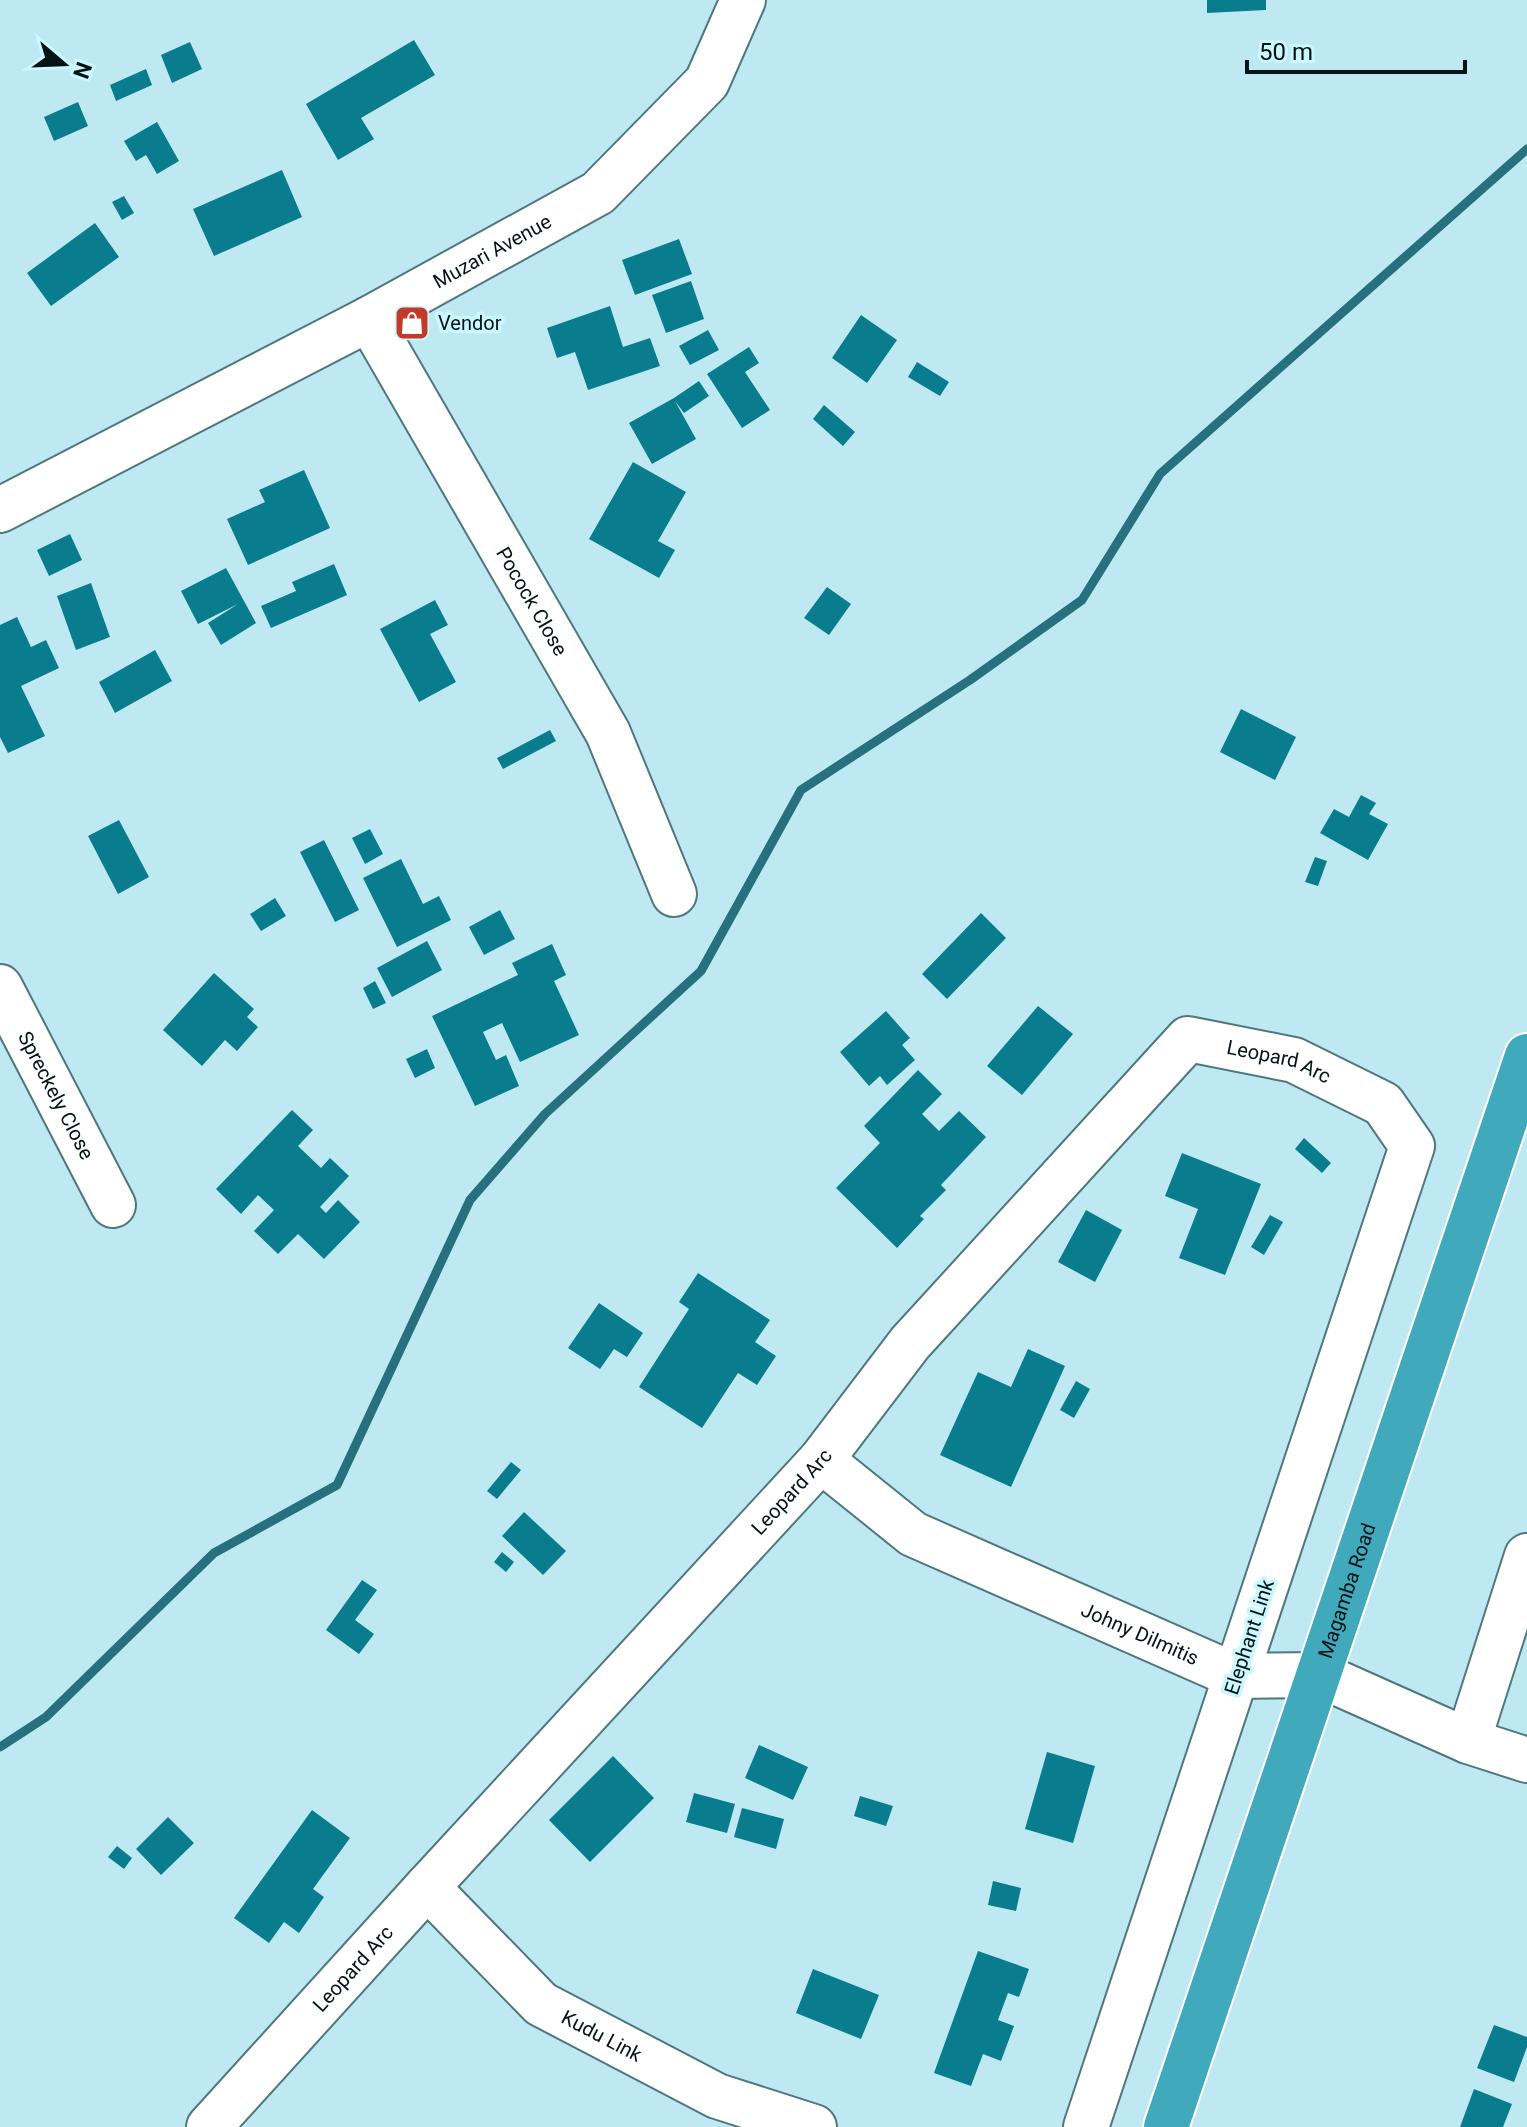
<svg xmlns="http://www.w3.org/2000/svg" width="1527" height="2127" viewBox="0 0 1527 2127" font-family="Roboto,sans-serif">
	<style>
		.lines { fill: none; stroke-linecap: round; stroke-linejoin: round }
		.stream { stroke: #27707d; stroke-width: 9 }
		.building { fill: #097d8d }
		.minor-casing { stroke: #4f777e; stroke-width: 48 }
		.highway-casing { stroke: #fff; stroke-width: 48 }
		.minor { stroke: #fff; stroke-width: 44 }
		.highway { stroke: #40aabc; stroke-width: 44 }
		.labels { text-anchor: middle; stroke-width: 7; stroke-linejoin: round; paint-order: stroke }
		.street-label { font-size: 20px; fill: #041316; stroke: #cbf7ff }
		.poi-label { font-size: 20px; fill: #041316; stroke: #cbf7ff; text-anchor: start }
	</style>
	<rect width="100%" height="100%" fill="#bee9f2"/>
	<g class="lines">
		<polyline class="stream" points="0,1747 46,1717 214,1553 337,1485 470,1200 545,1114 701,971 801,790 970,680 1082,600 1160,474 1527,149"/>
	</g>
	<g class="building">
		<polygon points="1207,0 1266,0 1266,10 1207,13"/>
		<polygon points="414,40 435,75 361,118 374,139 338,160 306,104"/>
		<polygon points="190,42 202,69 172,83 161,55"/>
		<polygon points="146,69 152,85 116,101 110,85"/>
		<polygon points="78,102 88,126 54,141 44,117"/>
		<polygon points="157,122 179,161 157,174 146,155 136,161 124,141"/>
		<polygon points="282,170 302,217 214,256 193,209"/>
		<polygon points="124,196 134,213 122,220 112,202"/>
		<polygon points="95,223 119,257 51,306 27,273"/>
		<polygon points="679,239 692,274 635,295 622,260"/>
		<polygon points="691,281 704,319 666,333 652,295"/>
		<polygon points="610,306 623,347 650,338 660,366 588,390 575,352 557,358 547,328"/>
		<polygon points="861,315 897,340 867,383 832,358"/>
		<polygon points="708,330 719,350 690,365 679,346"/>
		<polygon points="749,347 759,363 745,372 770,410 742,428 707,374"/>
		<polygon points="917,362 949,382 940,396 908,377"/>
		<polygon points="699,381 709,396 684,413 675,401 696,439 652,464 629,423 674,398"/>
		<polygon points="824,405 855,432 843,446 813,419"/>
		<polygon points="633,462 686,492 658,541 675,550 659,578 589,539"/>
		<polygon points="304,470 330,528 248,565 227,519 265,502 259,490"/>
		<polygon points="70,534 82,560 49,576 37,550"/>
		<polygon points="334,564 347,595 271,628 261,606 296,591 292,582"/>
		<polygon points="226,568 256,623 221,645 208,623 238,604 198,624 181,591"/>
		<polygon points="91,583 110,637 76,650 57,596"/>
		<polygon points="827,587 851,604 829,635 804,618"/>
		<polygon points="435,600 448,625 430,634 456,682 419,702 380,629"/>
		<polygon points="17,617 31,647 46,640 59,668 21,686 45,736 8,753 0,737 0,625"/>
		<polygon points="155,650 172,681 115,713 99,682"/>
		<polygon points="1241,709 1296,737 1275,780 1220,752"/>
		<polygon points="550,730 556,741 503,769 497,758"/>
		<polygon points="1361,795 1376,803 1369,814 1388,824 1368,860 1320,833 1334,809 1349,817"/>
		<polygon points="119,820 149,877 118,894 88,836"/>
		<polygon points="370,829 383,854 365,864 352,838"/>
		<polygon points="324,840 359,910 335,922 300,852"/>
		<polygon points="1315,857 1327,861 1318,886 1305,882"/>
		<polygon points="401,859 423,904 439,896 451,920 397,947 363,878"/>
		<polygon points="275,898 286,916 261,931 250,914"/>
		<polygon points="500,910 515,939 484,955 469,927"/>
		<polygon points="981,913 1006,938 947,999 922,974"/>
		<polygon points="427,941 442,970 392,997 377,968"/>
		<polygon points="552,944 566,975 554,981 579,1035 520,1062 502,1023 483,1032 496,1060 506,1055 519,1086 475,1106 432,1016 518,975 512,963"/>
		<polygon points="214,973 254,1009 247,1017 258,1027 237,1051 225,1040 202,1066 163,1030"/>
		<polygon points="375,981 386,1003 373,1009 363,988"/>
		<polygon points="1038,1006 1073,1034 1022,1095 987,1066"/>
		<polygon points="886,1011 910,1038 902,1045 915,1060 887,1085 880,1076 869,1086 840,1052"/>
		<polygon points="427,1049 435,1068 415,1078 406,1059"/>
		<polygon points="918,1070 942,1094 922,1114 939,1131 959,1111 986,1137 941,1185 946,1190 920,1216 924,1219 897,1248 836,1188 880,1143 864,1126"/>
		<polygon points="292,1110 313,1130 298,1146 321,1168 330,1158 349,1176 320,1207 326,1213 338,1200 360,1222 324,1259 298,1234 278,1254 254,1231 274,1210 258,1195 241,1214 216,1189"/>
		<polygon points="1304,1138 1331,1163 1322,1173 1295,1149"/>
		<polygon points="1182,1153 1261,1184 1225,1275 1179,1258 1198,1209 1165,1196"/>
		<polygon points="1086,1210 1122,1230 1095,1282 1058,1262"/>
		<polygon points="1270,1215 1283,1222 1264,1255 1251,1247"/>
		<polygon points="698,1273 770,1320 755,1342 776,1356 757,1385 738,1373 702,1428 639,1387 689,1309 679,1302"/>
		<polygon points="599,1303 643,1333 627,1357 614,1349 600,1369 568,1348"/>
		<polygon points="1028,1349 1065,1366 1011,1487 940,1455 978,1372 1011,1387"/>
		<polygon points="1076,1381 1090,1389 1074,1418 1060,1410"/>
		<polygon points="511,1462 521,1470 497,1499 487,1491"/>
		<polygon points="524,1512 566,1551 543,1575 502,1536"/>
		<polygon points="502,1552 514,1562 506,1572 494,1562"/>
		<polygon points="362,1580 377,1590 355,1620 374,1634 359,1654 326,1630"/>
		<polygon points="759,1745 808,1767 793,1800 745,1778"/>
		<polygon points="1047,1752 1095,1766 1073,1843 1025,1829"/>
		<polygon points="613,1756 654,1798 590,1862 549,1820"/>
		<polygon points="694,1793 735,1804 727,1833 686,1822"/>
		<polygon points="860,1796 893,1806 886,1826 854,1816"/>
		<polygon points="742,1808 784,1819 776,1849 734,1837"/>
		<polygon points="312,1810 350,1838 313,1889 324,1897 299,1933 284,1922 269,1943 234,1918"/>
		<polygon points="168,1817 194,1843 161,1875 136,1849"/>
		<polygon points="117,1846 132,1858 124,1869 108,1857"/>
		<polygon points="993,1881 1021,1888 1016,1911 988,1905"/>
		<polygon points="978,1951 1029,1969 1019,1997 1008,1993 998,2020 1014,2026 1001,2061 983,2054 971,2086 934,2073"/>
		<polygon points="813,1969 879,1995 861,2039 796,2013"/>
		<polygon points="1494,2025 1527,2037 1527,2047 1514,2082 1477,2068"/>
		<polygon points="1474,2089 1512,2104 1503,2127 1460,2127"/>
	</g>
	<g class="lines">
		<defs>
			<g id="minor">
				<path id="s1" d="M369,319L608,733L674,894"/>
				<path id="s2" d="M0,510L369,319L598,193L707,82L743,0"/>
				<path id="s3" d="M0,987L113,1205"/>
				<path id="s4" d="M821,1460L913,1534L1236,1676L1320,1675L1468,1741L1527,1760"/>
				<polyline points="1468,1741 1527,1556"/>
				<path id="s5" d="M427,1887L541,2004L717,2096L814,2127"/>
				<path id="s6" d="M209,2127L427,1887L821,1460L910,1343L1188,1039L1294,1060L1383,1104L1412,1146L1086,2127"/>
			</g>
			<g id="highway">
				<path id="s7" d="M1166,2127L1527,1056"/>
			</g>
		</defs>
		<use href="#minor" class="minor-casing"/>
		<use href="#highway" class="highway-casing"/>
		<use href="#minor" class="minor"/>
		<use href="#highway" class="highway"/>
	</g>
	<defs>
		<symbol id="shop-square" viewBox="-11 -11 22 22"><rect x="-9" y="-9" width="18" height="18" rx="4" fill="#c53928" stroke="#cbf7ff"/><path d="M-5-2.5h2.3a2.7 3.5 0 0 1 5.4 0H5L5.5 6h-11ZM-1.5-2.5h3a1.5 2.3 0 0 0-3 0Z" fill="#fff"/></symbol>
	</defs>
	<g fill-rule="evenodd">
		<use href="#shop-square" x="392" y="303" width="40" height="40"/>
	</g>
	<g class="labels">
		<g class="street-label">
			<text dy="7" stroke="none"><textPath href="#s2" startOffset="556">Muzari Avenue</textPath></text>
			<text dy="7" stroke="none"><textPath href="#s1" startOffset="326">Pocock Close</textPath></text>
			<text dy="7" stroke="none"><textPath href="#s6" startOffset="1558">Leopard Arc</textPath></text>
			<text dy="7" stroke="none"><textPath href="#s3" startOffset="122">Spreckely Close</textPath></text>
			<text dy="7" stroke="none"><textPath href="#s6" startOffset="862">Leopard Arc</textPath></text>
			<text dy="7" stroke="none"><textPath href="#s7" startOffset="566">Magamba Road</textPath></text>
			<text dy="7" stroke="none"><textPath href="#s4" startOffset="366">Johny Dilmitis</textPath></text>
			<text transform="translate(1249 1637) rotate(-72)" y="7">Elephant Link</text>
			<text dy="7" stroke="none"><textPath href="#s6" startOffset="214">Leopard Arc</textPath></text>
			<text dy="7" stroke="none"><textPath href="#s5" startOffset="232">Kudu Link</textPath></text>
		</g>
		<g class="poi-label">
			<text x="438" y="330">Vendor</text>
		</g>
	</g>
	<g transform="translate(64 64) rotate(109)" stroke="#cbf7ff" stroke-width="6" paint-order="stroke">
	<path d="M0-6L14 30L0 20L-14 30Z" fill="#041316"/>
	<text y="-12" font-size="22" font-weight="bold" text-anchor="middle" fill="#041316">N</text>
	</g>
	<path d="M1247 60v12h218v-12" fill="none" stroke="#041316" stroke-width="4"/>
	<text x="1259" y="60" font-size="24" fill="#041316" stroke="#cbf7ff" stroke-width="6" paint-order="stroke">50 m</text>
</svg>
